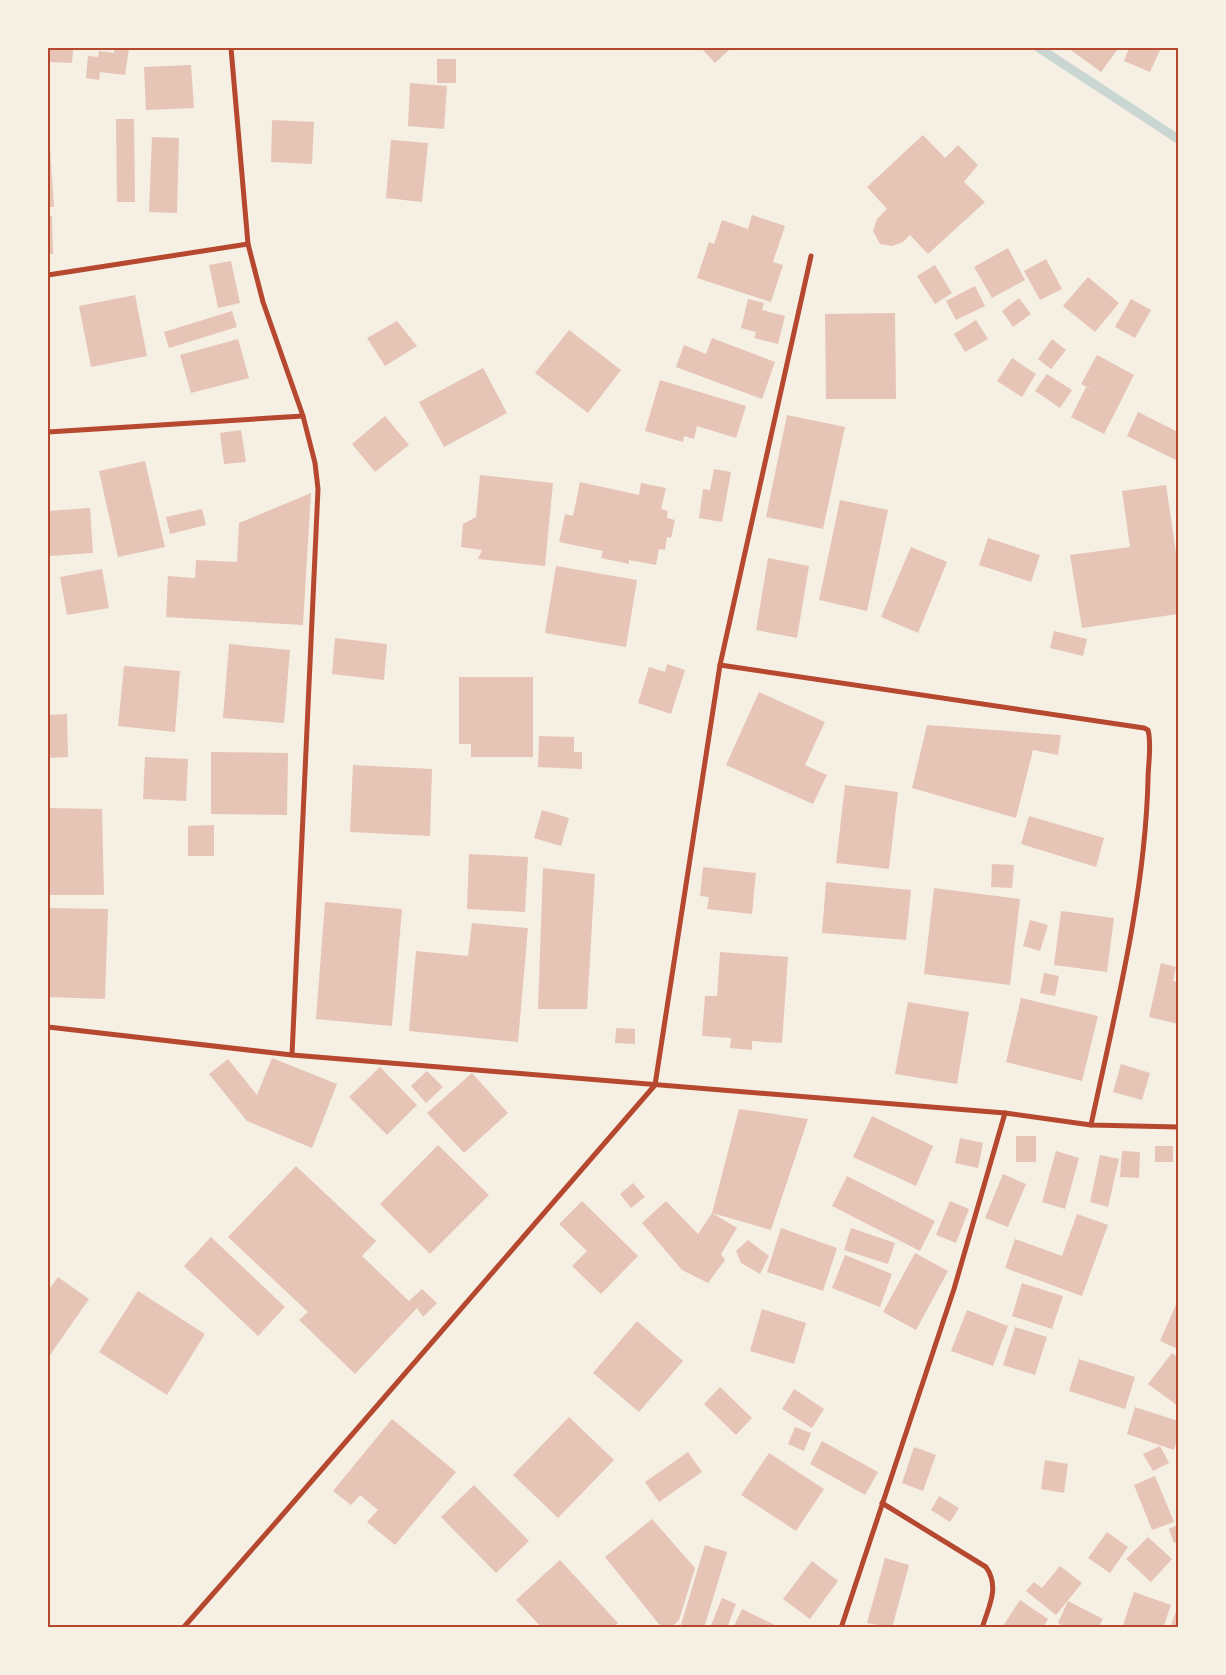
<svg xmlns="http://www.w3.org/2000/svg" width="1226" height="1675" viewBox="0 0 1226 1675" font-family="'Asap Condensed',sans-serif">
	<style>
		.lines { fill: none; stroke-linecap: round; stroke-linejoin: round }
		.stream { stroke: #c9d6d2; stroke-width: 9 }
		.building { fill: #e6c5b7 }
		.minor { stroke: #b5482f; stroke-width: 5 }
		.neatline { fill: none; stroke: #b5482f; stroke-width: 2 }
	</style>
	<rect width="100%" height="100%" fill="#f6efe4"/>
	<g class="lines">
		<polyline class="stream" points="1039,48 1178,139"/>
	</g>
	<g class="building">
		<polygon points="48,48 70,48 73,50 72,63 48,62"/>
		<polygon points="114,48 129,48 125,75 100,72 99,80 86,78 88,56 98,57 99,51 114,53"/>
		<polygon points="701,48 727,48 729,50 715,63"/>
		<polygon points="1068,48 1113,48 1117,50 1101,72"/>
		<polygon points="1129,48 1161,48 1150,72 1124,61"/>
		<rect x="437" y="59" width="19" height="24"/>
		<polygon points="191,65 194,108 146,110 144,67"/>
		<polygon points="410,83 447,86 444,129 408,126"/>
		<polygon points="48,118 54,207 48,207"/>
		<polygon points="116,119 134,119 135,202 117,202"/>
		<polygon points="272,120 314,122 312,164 271,162"/>
		<polygon points="923,135 945,158 958,145 978,165 964,182 985,202 928,254 910,235 903,242 892,246 880,244 873,231 877,219 887,209 867,187"/>
		<polygon points="152,137 179,138 177,213 149,212"/>
		<polygon points="391,140 428,143 422,202 386,198"/>
		<polygon points="752,215 785,226 773,262 783,265 771,302 697,278 709,242 714,244 722,220 748,229"/>
		<polygon points="48,216 52,216 53,254 48,254"/>
		<polygon points="1008,248 1025,280 992,298 974,267"/>
		<polygon points="1046,259 1062,289 1040,300 1024,271"/>
		<polygon points="231,261 240,303 218,308 209,265"/>
		<polygon points="935,265 952,293 935,304 917,276"/>
		<polygon points="1088,277 1119,303 1095,332 1063,306"/>
		<polygon points="975,286 985,306 956,320 946,301"/>
		<polygon points="135,295 147,356 91,367 79,306"/>
		<polygon points="1019,298 1031,314 1013,327 1002,311"/>
		<polygon points="748,299 764,303 762,310 785,316 778,344 754,338 756,332 741,328"/>
		<polygon points="1131,299 1151,310 1135,338 1115,327"/>
		<polygon points="232,311 237,327 169,348 164,332"/>
		<polygon points="895,313 896,399 826,399 825,314"/>
		<polygon points="976,320 988,339 965,352 954,334"/>
		<polygon points="397,321 417,346 385,366 367,338"/>
		<polygon points="569,330 621,370 588,413 535,373"/>
		<polygon points="712,338 775,362 762,399 676,367 684,345 706,354"/>
		<polygon points="238,339 249,378 191,393 180,355"/>
		<polygon points="1052,339 1066,350 1051,369 1038,359"/>
		<polygon points="1097,355 1134,375 1104,434 1071,417 1086,387 1099,393 1081,384"/>
		<polygon points="1012,358 1036,374 1022,397 997,381"/>
		<polygon points="483,368 507,413 444,447 419,402"/>
		<polygon points="1047,374 1072,390 1060,408 1035,391"/>
		<polygon points="660,380 746,406 736,438 697,426 694,439 684,436 683,442 645,431"/>
		<polygon points="1138,412 1178,432 1178,461 1127,436"/>
		<polygon points="787,415 845,427 823,529 766,517"/>
		<polygon points="385,416 409,445 375,472 352,444"/>
		<polygon points="241,430 246,462 224,464 220,433"/>
		<polygon points="145,461 165,547 118,557 99,471"/>
		<polygon points="714,469 731,472 722,522 699,518 703,489 710,490"/>
		<polygon points="480,475 553,483 545,566 478,559 482,550 461,547 463,524 476,517"/>
		<polygon points="580,482 639,495 641,483 666,488 661,509 668,511 667,518 675,520 671,538 667,537 665,550 659,549 656,565 629,560 629,564 601,558 603,551 559,542 565,514 573,516"/>
		<polygon points="1166,485 1178,566 1178,614 1082,628 1070,555 1130,547 1122,491"/>
		<polygon points="311,493 303,625 166,617 168,576 195,578 196,560 237,562 239,523"/>
		<polygon points="840,500 888,510 867,611 819,600"/>
		<polygon points="90,508 93,553 50,556 48,511"/>
		<polygon points="202,509 206,525 170,534 166,517"/>
		<polygon points="988,538 1040,555 1031,582 979,565"/>
		<polygon points="911,547 947,562 918,633 881,617"/>
		<polygon points="768,558 809,566 797,638 756,630"/>
		<polygon points="556,566 637,580 626,647 545,633"/>
		<polygon points="102,569 109,608 67,615 60,577"/>
		<polygon points="1054,631 1087,639 1083,656 1050,648"/>
		<polygon points="335,638 387,644 384,680 332,674"/>
		<polygon points="229,644 290,650 284,723 223,718"/>
		<polygon points="667,664 685,670 671,714 638,703 649,667 665,672"/>
		<polygon points="124,666 180,671 175,732 118,726"/>
		<polygon points="459,677 533,677 533,757 471,757 471,744 459,744"/>
		<polygon points="759,692 825,722 805,765 827,775 813,804 726,765"/>
		<polygon points="67,714 68,757 48,758 48,715"/>
		<polygon points="927,725 1061,735 1058,755 1033,750 1016,818 912,788"/>
		<polygon points="539,736 574,737 574,752 582,752 582,769 538,767"/>
		<polygon points="211,752 288,753 287,815 211,814"/>
		<polygon points="145,757 188,759 186,801 143,799"/>
		<polygon points="353,765 432,769 430,836 350,832"/>
		<polygon points="845,785 898,792 889,869 836,863"/>
		<polygon points="48,808 102,809 104,895 48,895"/>
		<polygon points="542,810 569,818 561,846 534,838"/>
		<polygon points="1029,816 1104,838 1096,867 1021,844"/>
		<polygon points="214,825 214,856 188,856 188,826"/>
		<polygon points="469,854 528,857 525,912 467,909"/>
		<polygon points="992,864 1014,865 1012,888 991,887"/>
		<polygon points="703,867 756,873 752,914 707,909 709,897 700,896"/>
		<polygon points="543,868 595,874 587,1009 538,1009"/>
		<polygon points="826,882 911,890 906,940 822,933"/>
		<polygon points="934,888 1020,899 1010,985 924,974"/>
		<polygon points="325,902 402,909 392,1026 316,1019"/>
		<polygon points="48,908 108,909 105,999 48,997"/>
		<polygon points="1061,911 1114,918 1107,972 1054,965"/>
		<polygon points="1030,920 1048,925 1040,951 1023,946"/>
		<polygon points="472,923 528,928 518,1042 409,1031 416,951 468,956"/>
		<polygon points="720,952 788,957 782,1043 752,1041 752,1050 730,1048 731,1038 702,1036 705,996 717,996"/>
		<polygon points="1161,963 1176,967 1173,981 1178,982 1178,1024 1149,1017"/>
		<polygon points="1044,973 1059,976 1055,996 1040,993"/>
		<polygon points="1021,998 1098,1016 1082,1081 1006,1062"/>
		<polygon points="908,1002 969,1012 957,1084 895,1074"/>
		<polygon points="616,1028 635,1029 635,1044 615,1043"/>
		<polygon points="272,1058 337,1084 312,1148 247,1121 209,1074 228,1059 257,1095"/>
		<polygon points="1121,1064 1150,1073 1142,1100 1113,1092"/>
		<polygon points="380,1067 417,1105 387,1135 349,1097"/>
		<polygon points="427,1071 443,1087 426,1103 411,1086"/>
		<polygon points="472,1073 508,1113 464,1153 427,1113"/>
		<polygon points="739,1109 808,1119 771,1230 712,1213"/>
		<polygon points="872,1116 933,1146 916,1186 853,1157"/>
		<rect x="1016" y="1136" width="20" height="26"/>
		<polygon points="960,1138 983,1143 978,1168 955,1163"/>
		<polygon points="438,1145 489,1195 430,1254 380,1204"/>
		<rect x="1155" y="1146" width="18" height="16"/>
		<polygon points="1056,1151 1079,1158 1065,1209 1042,1202"/>
		<polygon points="1122,1151 1140,1152 1139,1178 1120,1177"/>
		<polygon points="1100,1155 1119,1159 1108,1207 1090,1202"/>
		<polygon points="296,1166 376,1241 362,1256 409,1301 422,1289 437,1303 423,1317 417,1308 355,1374 299,1320 308,1312 228,1237"/>
		<polygon points="1003,1174 1026,1184 1008,1227 985,1218"/>
		<polygon points="847,1176 935,1221 920,1251 832,1206"/>
		<polygon points="633,1183 645,1197 631,1208 620,1194"/>
		<polygon points="582,1201 638,1256 601,1294 572,1266 587,1251 559,1224"/>
		<polygon points="666,1201 698,1234 712,1213 737,1228 721,1254 725,1260 708,1283 682,1270 642,1223"/>
		<polygon points="950,1201 969,1209 956,1243 936,1235"/>
		<polygon points="1077,1214 1108,1225 1082,1296 1005,1268 1015,1239 1062,1256"/>
		<polygon points="781,1228 837,1248 823,1291 767,1272"/>
		<polygon points="851,1228 895,1243 888,1264 844,1250"/>
		<polygon points="211,1237 285,1307 258,1336 184,1266"/>
		<polygon points="748,1240 769,1256 760,1274 741,1263 736,1251"/>
		<polygon points="915,1253 948,1271 916,1330 883,1312"/>
		<polygon points="845,1255 892,1274 880,1307 832,1288"/>
		<polygon points="58,1277 89,1299 48,1358 48,1291"/>
		<polygon points="1022,1283 1063,1296 1052,1329 1012,1316"/>
		<polygon points="138,1291 205,1334 167,1395 99,1352"/>
		<polygon points="1178,1300 1178,1349 1160,1341"/>
		<polygon points="762,1309 806,1323 794,1364 750,1351"/>
		<polygon points="967,1310 1008,1326 993,1366 951,1351"/>
		<polygon points="637,1321 683,1361 639,1412 593,1373"/>
		<polygon points="1015,1327 1047,1337 1035,1375 1003,1365"/>
		<polygon points="1172,1353 1178,1358 1178,1406 1148,1384"/>
		<polygon points="1079,1359 1135,1377 1125,1409 1069,1391"/>
		<polygon points="720,1387 752,1418 736,1435 704,1404"/>
		<polygon points="794,1389 824,1409 812,1428 782,1409"/>
		<polygon points="1135,1407 1178,1421 1178,1436 1174,1450 1127,1434"/>
		<polygon points="569,1417 614,1460 558,1518 513,1475"/>
		<polygon points="392,1419 456,1472 395,1545 367,1522 378,1510 360,1495 351,1505 333,1491"/>
		<polygon points="795,1427 811,1433 804,1451 788,1444"/>
		<polygon points="822,1441 878,1472 865,1495 810,1464"/>
		<polygon points="1160,1446 1169,1463 1153,1471 1143,1454"/>
		<polygon points="914,1447 936,1455 923,1491 902,1483"/>
		<polygon points="688,1452 702,1472 659,1502 645,1482"/>
		<polygon points="769,1453 824,1489 796,1531 741,1495"/>
		<polygon points="1045,1460 1068,1464 1064,1493 1041,1489"/>
		<polygon points="1155,1476 1174,1522 1152,1530 1134,1485"/>
		<polygon points="474,1485 529,1541 496,1573 441,1517"/>
		<polygon points="939,1496 959,1508 950,1522 931,1510"/>
		<polygon points="652,1519 695,1568 679,1620 671,1628 662,1628 605,1557"/>
		<polygon points="1178,1525 1178,1541 1174,1543 1169,1529"/>
		<polygon points="1107,1532 1128,1547 1110,1573 1088,1558"/>
		<polygon points="1148,1537 1172,1559 1151,1582 1126,1559"/>
		<polygon points="705,1545 727,1552 704,1628 680,1628"/>
		<polygon points="885,1558 909,1565 892,1628 867,1623"/>
		<polygon points="560,1560 618,1623 613,1628 542,1628 516,1600"/>
		<polygon points="812,1561 838,1581 810,1619 783,1599"/>
		<polygon points="1060,1566 1082,1583 1056,1615 1026,1591 1034,1582 1042,1588"/>
		<polygon points="1134,1592 1171,1605 1163,1628 1122,1628"/>
		<polygon points="722,1598 736,1604 727,1628 710,1628"/>
		<polygon points="1020,1600 1048,1619 1043,1628 1003,1626"/>
		<polygon points="1068,1601 1103,1619 1098,1628 1067,1628 1058,1623"/>
		<polygon points="1178,1606 1178,1628 1170,1628"/>
		<polygon points="742,1609 781,1628 733,1628"/>
	</g>
	<g class="lines">
		<g class="minor">
			<polyline points="231,48 248,244 263,302 303,416 315,463 318,489 292,1055"/>
			<polyline points="48,275 248,244"/>
			<polyline points="48,432 303,416"/>
			<path d="M720,665L1144,728L1148,730C1152,745 1148,765 1148,780C1145,896 1115,1012 1091,1125"/>
			<polyline points="48,1027 292,1055 1005,1113 1091,1125 1178,1127"/>
			<path d="M882,1503L986,1567C1000,1587 989,1606 982,1628"/>
			<polyline points="183,1628 278,1520 655,1085 720,665 811,256"/>
			<polyline points="841,1628 954,1289 1005,1113"/>
		</g>
	</g>
	<rect width="1226" height="1675" fill="none" stroke="#f6efe4" stroke-width="98"/>
	<rect x="49" y="49" width="1128" height="1577" class="neatline"/>
</svg>
